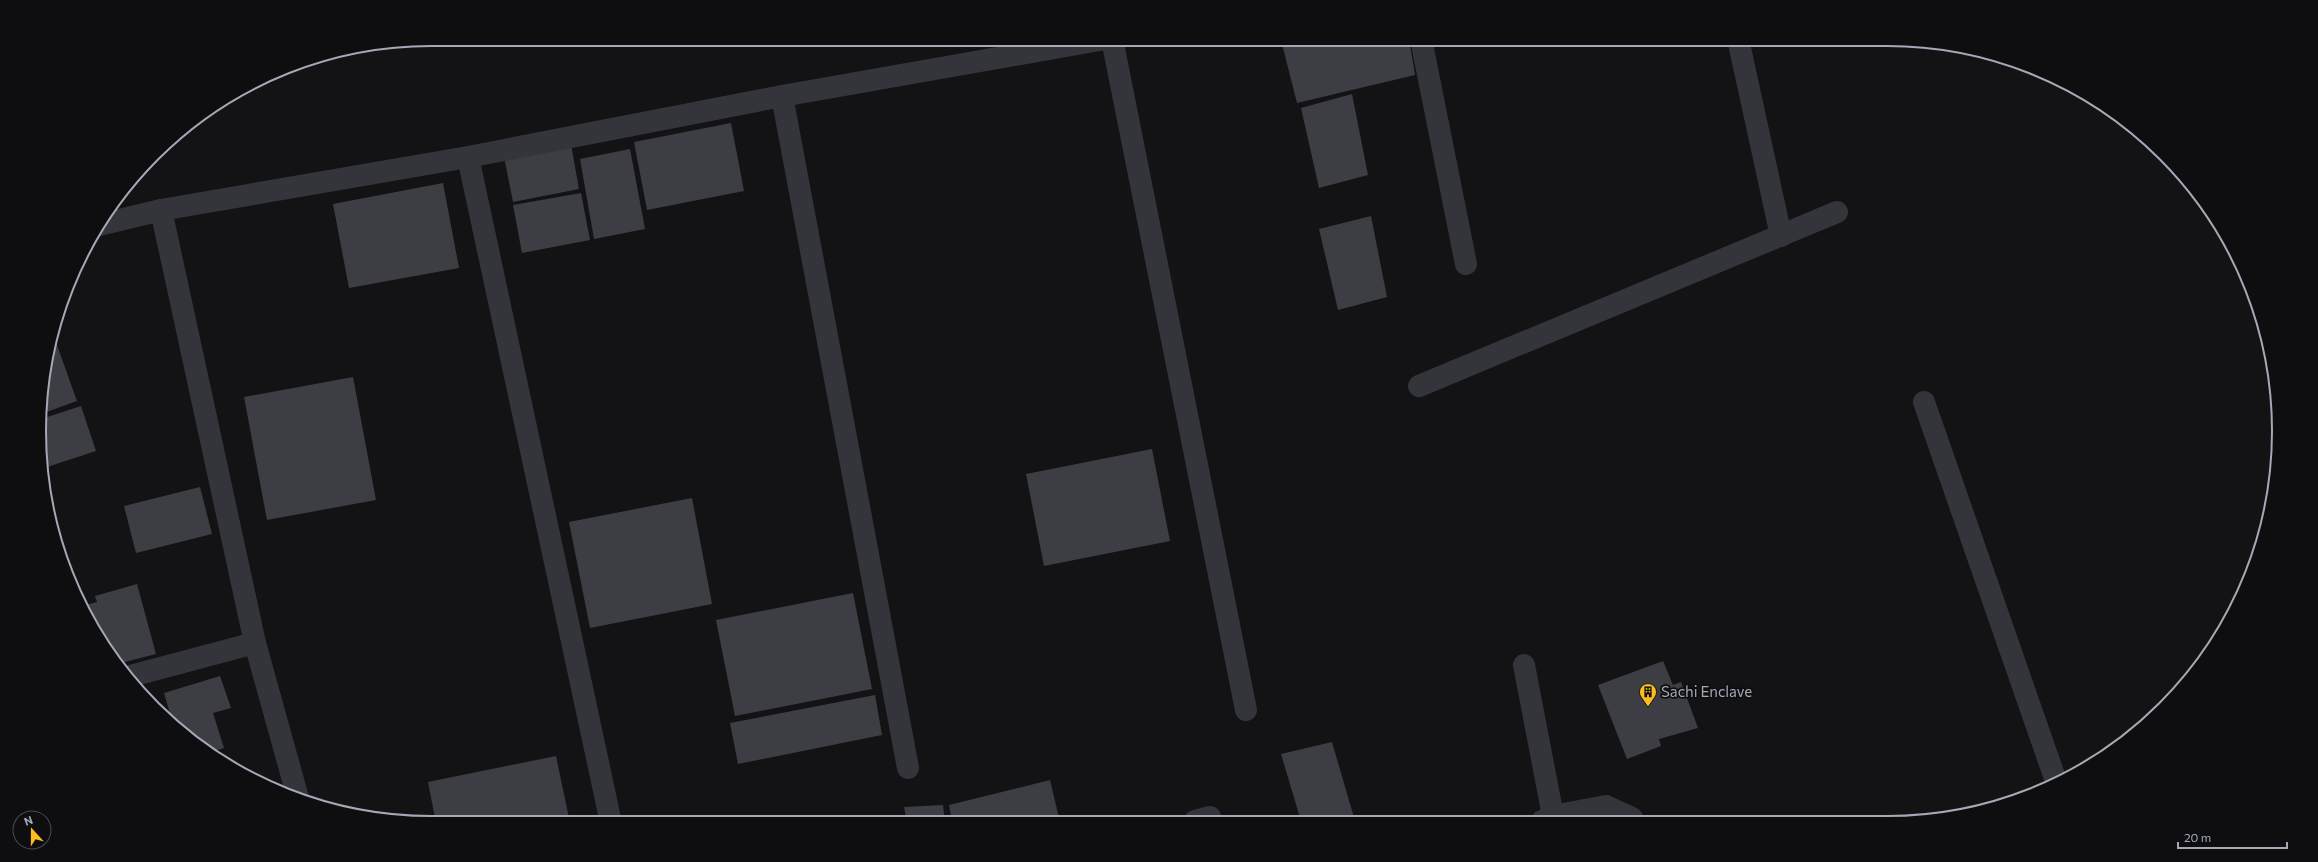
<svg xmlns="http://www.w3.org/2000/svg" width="2318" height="862" viewBox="0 0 2318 862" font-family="Commissioner,sans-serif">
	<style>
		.building { fill: #3d3e43 }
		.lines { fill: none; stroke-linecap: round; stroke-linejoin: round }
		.minor { stroke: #34353b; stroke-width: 22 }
		.labels { text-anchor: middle; stroke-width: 3.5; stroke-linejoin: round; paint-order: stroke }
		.poi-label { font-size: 15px; fill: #a4a9b7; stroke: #0e0e10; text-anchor: start }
		.rim { fill: none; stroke: #a4a9b7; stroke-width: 2 }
	</style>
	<rect width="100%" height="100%" fill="#131315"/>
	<g class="building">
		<polygon points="1284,39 1409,39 1415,75 1297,103 1281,40"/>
		<polygon points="1352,94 1368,175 1319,188 1301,108"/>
		<polygon points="731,123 744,191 647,210 634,142"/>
		<polygon points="571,144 579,189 513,202 504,157"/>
		<polygon points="630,149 645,229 594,239 580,159"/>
		<polygon points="443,183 459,268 349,288 333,204"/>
		<polygon points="581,193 590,240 522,253 513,205"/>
		<polygon points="1371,216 1387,297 1338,310 1319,229"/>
		<polygon points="53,334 77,401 41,414 42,380"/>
		<polygon points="353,377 376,500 267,520 244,397"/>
		<polygon points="81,406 96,451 41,469 41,419"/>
		<polygon points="1152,449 1170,541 1044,566 1026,474"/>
		<polygon points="200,487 212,534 136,553 124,506"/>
		<polygon points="692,498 712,604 590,628 569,522"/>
		<polygon points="137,584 156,654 117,664 105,649 82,606 97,602 95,596"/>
		<polygon points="853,593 872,689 735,716 716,620"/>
		<polygon points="1663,661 1673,685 1681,682 1698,728 1659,739 1661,746 1627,759 1598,685"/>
		<polygon points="220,676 231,708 213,713 224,748 209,753 193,742 173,724 164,693"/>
		<polygon points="875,695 882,735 738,764 730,723"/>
		<polygon points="1332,742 1355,821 1301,821 1281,754"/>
		<polygon points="556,756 570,823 436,823 428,782"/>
		<polygon points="1050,780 1060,822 952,822 949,805"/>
		<polygon points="943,805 945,822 907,822 904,807"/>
		<polygon points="895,818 896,822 856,822 855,820"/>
	</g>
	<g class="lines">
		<g class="minor">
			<polyline points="1112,39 1246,710"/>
			<polyline points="1421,39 1466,264"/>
			<polyline points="1738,39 1781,236"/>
			<polyline points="782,96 908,768"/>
			<polyline points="468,157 611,823"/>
			<polyline points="161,210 255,643"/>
			<polyline points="99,225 161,210 468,157 782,96 1105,39"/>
			<polyline points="1419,386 1837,212"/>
			<polyline points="1924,402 2057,784"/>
			<polyline points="1524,665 1553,816"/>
			<polyline points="127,677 255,643 298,798"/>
			<polyline points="1195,821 1210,817"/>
			<polyline points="1542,821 1553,816 1606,806 1632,818 1633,820"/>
		</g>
	</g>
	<defs>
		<symbol id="building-pin" viewBox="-11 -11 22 30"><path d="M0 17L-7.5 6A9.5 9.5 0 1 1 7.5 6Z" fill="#fb2" stroke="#0e0e10"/><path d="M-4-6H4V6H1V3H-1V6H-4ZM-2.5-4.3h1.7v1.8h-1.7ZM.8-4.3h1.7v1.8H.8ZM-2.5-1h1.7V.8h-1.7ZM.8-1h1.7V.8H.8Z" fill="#111"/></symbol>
	</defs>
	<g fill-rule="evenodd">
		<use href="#building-pin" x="1638" y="682" width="20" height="27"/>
	</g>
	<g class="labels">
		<g class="poi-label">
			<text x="1661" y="697">Sachi Enclave</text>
		</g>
	</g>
	<path d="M0 0H2318V862H0ZM431 46H1887A385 385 0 0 1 2272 431V431A385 385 0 0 1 1887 816H431A385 385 0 0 1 46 431V431A385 385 0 0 1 431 46Z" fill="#0e0e10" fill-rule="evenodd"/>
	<path class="rim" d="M431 46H1887A385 385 0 0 1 2272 431V431A385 385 0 0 1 1887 816H431A385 385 0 0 1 46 431V431A385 385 0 0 1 431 46Z"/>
	<g transform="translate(32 830) rotate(339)"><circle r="19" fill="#0e0e10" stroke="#4a4c53"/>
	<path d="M0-3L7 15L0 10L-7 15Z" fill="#ffbb22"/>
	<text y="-6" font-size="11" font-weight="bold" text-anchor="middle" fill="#a4a9b7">N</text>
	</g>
	<path d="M2178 842v6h109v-6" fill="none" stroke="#a4a9b7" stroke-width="2"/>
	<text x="2184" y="842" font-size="12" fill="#a4a9b7" stroke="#0e0e10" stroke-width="3" paint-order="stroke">20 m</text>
</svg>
